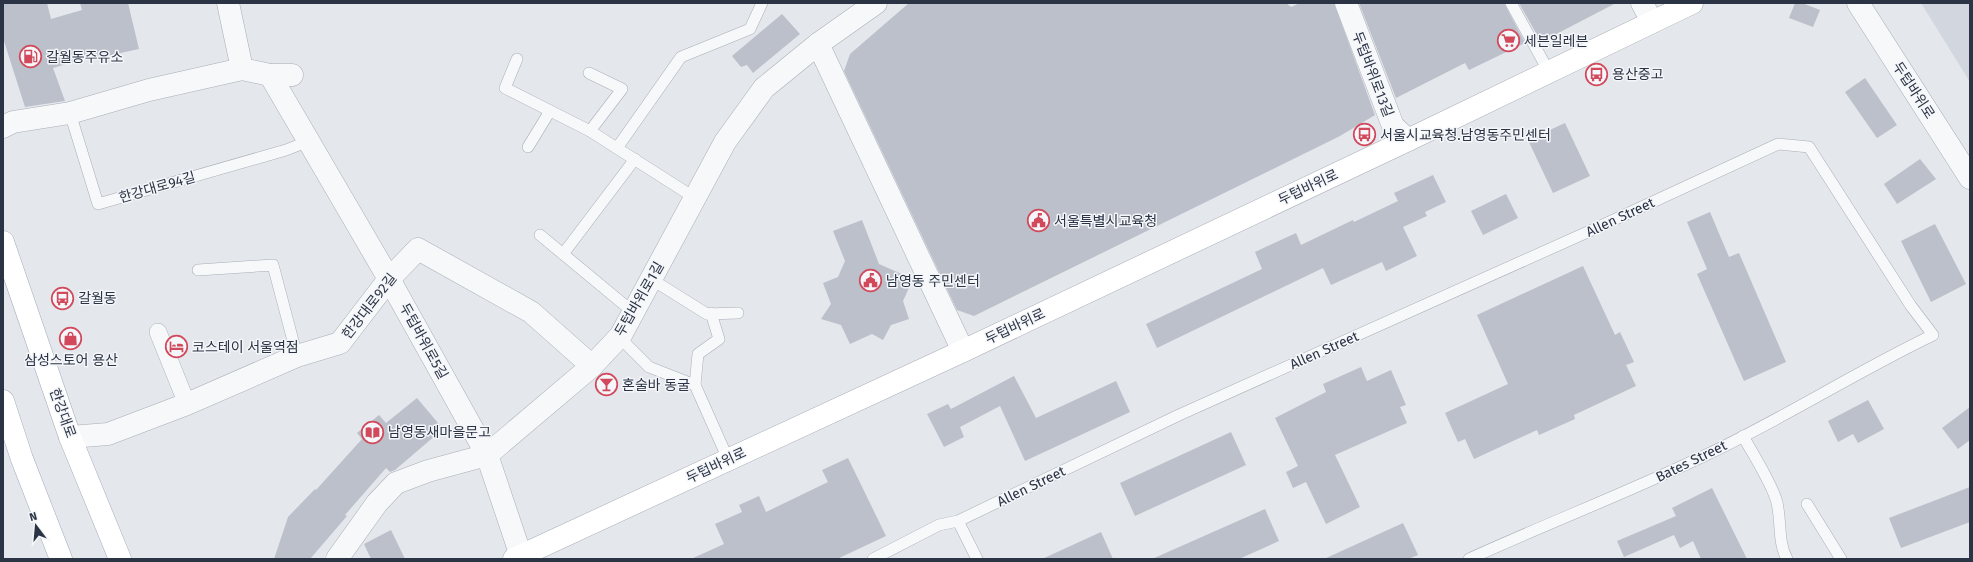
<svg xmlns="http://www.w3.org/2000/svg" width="1973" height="562" viewBox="0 0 1973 562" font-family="'Fira Sans','Noto Sans KR',sans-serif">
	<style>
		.built { fill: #d2d6de }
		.building { fill: #bbc0ca }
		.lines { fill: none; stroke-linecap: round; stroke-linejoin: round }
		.service-casing { stroke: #a9aeb7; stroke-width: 12 }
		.pedestrian-casing { stroke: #a9aeb7; stroke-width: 18 }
		.minor-casing { stroke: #a9aeb7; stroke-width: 23 }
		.secondary-casing { stroke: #a9aeb7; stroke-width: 23 }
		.primary-casing { stroke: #a3abb8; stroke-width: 23 }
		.service { stroke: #f7f8fa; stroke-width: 11 }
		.pedestrian { stroke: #f7f8fa; stroke-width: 17 }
		.minor { stroke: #f7f8fa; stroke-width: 22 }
		.secondary { stroke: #fff; stroke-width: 22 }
		.primary { stroke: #fff; stroke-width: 22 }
		.labels { text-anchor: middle; stroke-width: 3; stroke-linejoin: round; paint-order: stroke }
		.poi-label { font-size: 14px; fill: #2b3445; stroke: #f4f6f9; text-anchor: start }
		.street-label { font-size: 14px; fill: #2b3445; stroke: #f4f6f9 }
	</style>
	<rect width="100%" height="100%" fill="#e4e7ec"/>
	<polygon class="built" points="1921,3 1970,3 1970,82"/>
	<g class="building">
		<polygon points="3,3 47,3 51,19 82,10 80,3 128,3 139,49 93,59 93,56 53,68 65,101 25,107 3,38"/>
		<polygon points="909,3 1286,3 1291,7 1300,3 1334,3 1375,115 1340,136 974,316 957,310 844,71 850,54"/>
		<polygon points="1359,3 1504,3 1525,43 1469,70 1465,63 1396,98"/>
		<polygon points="1519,3 1616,3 1541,42"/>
		<polygon points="1795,3 1802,3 1820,10 1813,27 1789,18"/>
		<polygon points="782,14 800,34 753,73 747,65 741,67 732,56"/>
		<polygon points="1865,78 1897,125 1877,138 1845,92"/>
		<polygon points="1565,123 1590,176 1553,193 1528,140"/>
		<polygon points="1920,159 1936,179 1897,204 1884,184"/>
		<polygon points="1433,175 1446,202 1425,212 1427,216 1403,227 1417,256 1386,271 1382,262 1331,285 1323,268 1157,348 1146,324 1262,269 1255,252 1296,233 1301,245 1353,220 1354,222 1398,201 1394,193"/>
		<polygon points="1506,194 1518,218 1483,235 1471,211"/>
		<polygon points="1710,212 1729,257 1739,253 1786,362 1744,381 1697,274 1707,269 1687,222"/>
		<polygon points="862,220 879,264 913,279 903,301 909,319 891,325 883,340 872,334 850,344 841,325 821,319 831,304 823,283 838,277 845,261 833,231"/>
		<polygon points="1935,224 1966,284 1931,302 1901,241"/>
		<polygon points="1583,266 1615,335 1620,332 1634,362 1626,365 1636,386 1574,415 1575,419 1539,435 1537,430 1474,459 1465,439 1458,442 1445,413 1508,384 1477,315"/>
		<polygon points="1361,367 1367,381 1391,370 1406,405 1400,407 1407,423 1335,455 1360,507 1326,524 1306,482 1293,488 1286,472 1298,466 1275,418 1326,392 1323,384"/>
		<polygon points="1014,376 1036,418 1116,381 1130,412 1025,461 1000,406 960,427 964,437 944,447 927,414 948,404 951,409"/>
		<polygon points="417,398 443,429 395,470 390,472 386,468 345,515 347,516 310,559 274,559 288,517 315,489 316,490 362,439 357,433 379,415 386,423"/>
		<polygon points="1868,400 1884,429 1858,443 1853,434 1838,442 1828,421"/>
		<polygon points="1970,407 1970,440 1958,449 1942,428"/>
		<polygon points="1231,432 1246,465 1135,516 1120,483"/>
		<polygon points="848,458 886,536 837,559 691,559 724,544 715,524 742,512 739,505 759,496 766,512 828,482 822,470"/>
		<polygon points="1970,487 1970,522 1901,548 1889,518"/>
		<polygon points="1712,488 1747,559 1701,559 1693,541 1680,548 1674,535 1624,557 1617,541 1676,516 1672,508"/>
		<polygon points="1265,509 1279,541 1239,559 1152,559"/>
		<polygon points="1403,523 1418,555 1408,559 1324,559"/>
		<polygon points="391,530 405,559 371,559 364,544"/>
		<polygon points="1101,532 1113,559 1042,559"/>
	</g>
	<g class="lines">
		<defs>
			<g id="service">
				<polyline points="1511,3 1549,72"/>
				<polyline points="517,59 505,88 590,131 695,198"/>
				<polyline points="589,73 622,89 590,131"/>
				<polyline points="70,113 98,204 286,150 309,141"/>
				<polyline points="528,147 550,111"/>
				<polyline points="617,148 681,57 750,29 762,3"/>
				<polyline points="540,235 633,312"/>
				<polyline points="563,254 635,159"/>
				<polyline points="198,270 273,265 297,356"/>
				<polyline points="651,279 707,314 738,313"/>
				<polyline points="619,337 649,367 695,385 728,459"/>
				<polyline points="695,385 698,354 719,339 711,313"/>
				<path d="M1743,436C1754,456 1768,477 1776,499C1782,518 1777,541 1787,559"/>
				<polyline points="1807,504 1841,559"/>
				<polyline points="958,521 977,559"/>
				<path d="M873,559L939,525L958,521L1179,415L1592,230L1778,144L1809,147L1911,306L1933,335C1856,372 1784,418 1708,454C1629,492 1548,523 1469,559"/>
			</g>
			<polyline id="pedestrian" points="158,332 187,404"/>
			<g id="minor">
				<polyline points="228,3 242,69"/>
				<polyline points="1346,3 1393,126 1408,140"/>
				<polyline points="1642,3 1652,22"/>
				<polyline points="1858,3 1970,178"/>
				<polyline points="818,44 963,351"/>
				<polyline points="270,75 389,279 487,455 522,559"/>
				<polyline points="3,127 13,122 70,113 149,90 242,69 270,75 292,75"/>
				<polyline points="70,437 108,434 187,404 297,356 340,343 389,279 418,249 531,312 592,366"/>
				<polyline points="337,559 377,503 396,483 428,471 487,455 592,366 621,335 725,142 764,88 818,44 876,3"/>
			</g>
			<polyline id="secondary" points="514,559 963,351 1408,140 1692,3"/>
			<g id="primary">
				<polyline points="3,242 70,437 120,559"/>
				<polyline points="3,401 22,459 61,559"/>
			</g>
		</defs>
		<use href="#service" class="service-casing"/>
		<use href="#pedestrian" class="pedestrian-casing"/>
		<use href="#minor" class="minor-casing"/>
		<use href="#secondary" class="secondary-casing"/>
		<use href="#primary" class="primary-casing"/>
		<use href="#service" class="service"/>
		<use href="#pedestrian" class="pedestrian"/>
		<use href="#minor" class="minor"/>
		<use href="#secondary" class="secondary"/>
		<use href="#primary" class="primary"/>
	</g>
	<defs>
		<symbol id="supermarket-ring" viewBox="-11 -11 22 22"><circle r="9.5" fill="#f4f6f9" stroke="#d1495b" stroke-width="1.5"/><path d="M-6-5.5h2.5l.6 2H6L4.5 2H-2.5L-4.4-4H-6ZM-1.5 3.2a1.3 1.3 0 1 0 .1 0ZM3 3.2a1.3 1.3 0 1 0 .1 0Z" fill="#d1495b"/></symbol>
		<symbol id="fuel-ring" viewBox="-11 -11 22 22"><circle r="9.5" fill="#f4f6f9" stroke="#d1495b" stroke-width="1.5"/><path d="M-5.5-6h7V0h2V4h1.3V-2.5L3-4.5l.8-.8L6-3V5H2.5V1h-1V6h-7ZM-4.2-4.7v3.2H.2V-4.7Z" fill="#d1495b"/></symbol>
		<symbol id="bus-ring" viewBox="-11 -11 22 22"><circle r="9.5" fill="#f4f6f9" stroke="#d1495b" stroke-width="1.5"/><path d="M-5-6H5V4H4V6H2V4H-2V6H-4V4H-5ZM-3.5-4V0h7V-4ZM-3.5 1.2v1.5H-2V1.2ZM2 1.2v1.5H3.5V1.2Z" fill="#d1495b"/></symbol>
		<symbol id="civic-ring" viewBox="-11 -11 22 22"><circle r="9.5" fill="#f4f6f9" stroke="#d1495b" stroke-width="1.5"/><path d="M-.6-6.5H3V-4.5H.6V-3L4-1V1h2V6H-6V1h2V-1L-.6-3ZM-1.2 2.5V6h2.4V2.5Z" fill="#d1495b"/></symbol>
		<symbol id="shop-ring" viewBox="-11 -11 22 22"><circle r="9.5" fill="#f4f6f9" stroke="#d1495b" stroke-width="1.5"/><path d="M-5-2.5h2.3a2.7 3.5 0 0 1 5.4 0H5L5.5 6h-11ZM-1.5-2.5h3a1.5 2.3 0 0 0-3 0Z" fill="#d1495b"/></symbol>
		<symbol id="hotel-ring" viewBox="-11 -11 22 22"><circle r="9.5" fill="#f4f6f9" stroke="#d1495b" stroke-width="1.5"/><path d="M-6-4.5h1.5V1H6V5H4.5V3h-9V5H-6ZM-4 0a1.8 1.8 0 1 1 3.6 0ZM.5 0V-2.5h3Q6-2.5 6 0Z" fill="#d1495b"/></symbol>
		<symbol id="bar-ring" viewBox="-11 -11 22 22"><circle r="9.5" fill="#f4f6f9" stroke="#d1495b" stroke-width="1.5"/><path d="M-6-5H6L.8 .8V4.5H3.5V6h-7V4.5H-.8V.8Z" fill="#d1495b"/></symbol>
		<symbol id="library-ring" viewBox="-11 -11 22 22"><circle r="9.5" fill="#f4f6f9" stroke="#d1495b" stroke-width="1.5"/><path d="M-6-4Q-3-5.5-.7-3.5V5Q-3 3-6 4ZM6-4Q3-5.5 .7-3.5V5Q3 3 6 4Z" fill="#d1495b"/></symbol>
	</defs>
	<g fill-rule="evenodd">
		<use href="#supermarket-ring" x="1496" y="28" width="25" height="25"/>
		<use href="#fuel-ring" x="18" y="44" width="25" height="25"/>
		<use href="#bus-ring" x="1584" y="62" width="25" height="25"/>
		<use href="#bus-ring" x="1352" y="122" width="25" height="25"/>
		<use href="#civic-ring" x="1026" y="208" width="25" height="25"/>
		<use href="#civic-ring" x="858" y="268" width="25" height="25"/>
		<use href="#bus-ring" x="50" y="286" width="25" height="25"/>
		<use href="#shop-ring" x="58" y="326" width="25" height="25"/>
		<use href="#hotel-ring" x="164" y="334" width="25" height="25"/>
		<use href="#bar-ring" x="594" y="372" width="25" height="25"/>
		<use href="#library-ring" x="360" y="420" width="25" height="25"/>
	</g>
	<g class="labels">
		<g class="poi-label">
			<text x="1524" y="46">세븐일레븐</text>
			<text x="46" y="62">갈월동주유소</text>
			<text x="1612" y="79">용산중고</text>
			<text x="1380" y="140">서울시교육청.남영동주민센터</text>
			<text x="1054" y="226">서울특별시교육청</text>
			<text x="886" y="286">남영동 주민센터</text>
			<text x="78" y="303">갈월동</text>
			<text x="192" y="352">코스테이 서울역점</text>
			<text x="71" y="365" text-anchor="middle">삼성스토어 용산</text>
			<text x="622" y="390">혼술바 동굴</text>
			<text x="388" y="437">남영동새마을문고</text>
		</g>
		<g class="street-label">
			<text transform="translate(1373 74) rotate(69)" y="5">두텁바위로13길</text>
			<text transform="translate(1914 90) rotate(57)" y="5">두텁바위로</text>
			<text transform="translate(157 187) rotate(-16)" y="5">한강대로94길</text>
			<text transform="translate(1308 187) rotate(-25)" y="5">두텁바위로</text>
			<text transform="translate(1620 217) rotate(-25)" y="5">Allen Street</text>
			<text transform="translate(639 299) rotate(-60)" y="5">두텁바위로1길</text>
			<text transform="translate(369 306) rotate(-52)" y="5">한강대로92길</text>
			<text transform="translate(1015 326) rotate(-25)" y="5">두텁바위로</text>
			<text transform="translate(424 341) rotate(61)" y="5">두텁바위로5길</text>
			<text transform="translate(1324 350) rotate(-24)" y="5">Allen Street</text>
			<text transform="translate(63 413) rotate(70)" y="5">한강대로</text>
			<text transform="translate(1691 461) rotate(-26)" y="5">Bates Street</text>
			<text transform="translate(716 465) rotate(-25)" y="5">두텁바위로</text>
			<text transform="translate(1031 486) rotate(-26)" y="5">Allen Street</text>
		</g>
	</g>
	<rect width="1973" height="562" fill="none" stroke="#2b3445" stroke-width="8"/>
	<g transform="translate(36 526) rotate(344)" stroke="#f4f6f9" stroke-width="3" paint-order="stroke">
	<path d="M0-3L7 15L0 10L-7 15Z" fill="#2b3445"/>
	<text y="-6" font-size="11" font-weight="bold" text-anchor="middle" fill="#2b3445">N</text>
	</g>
</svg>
